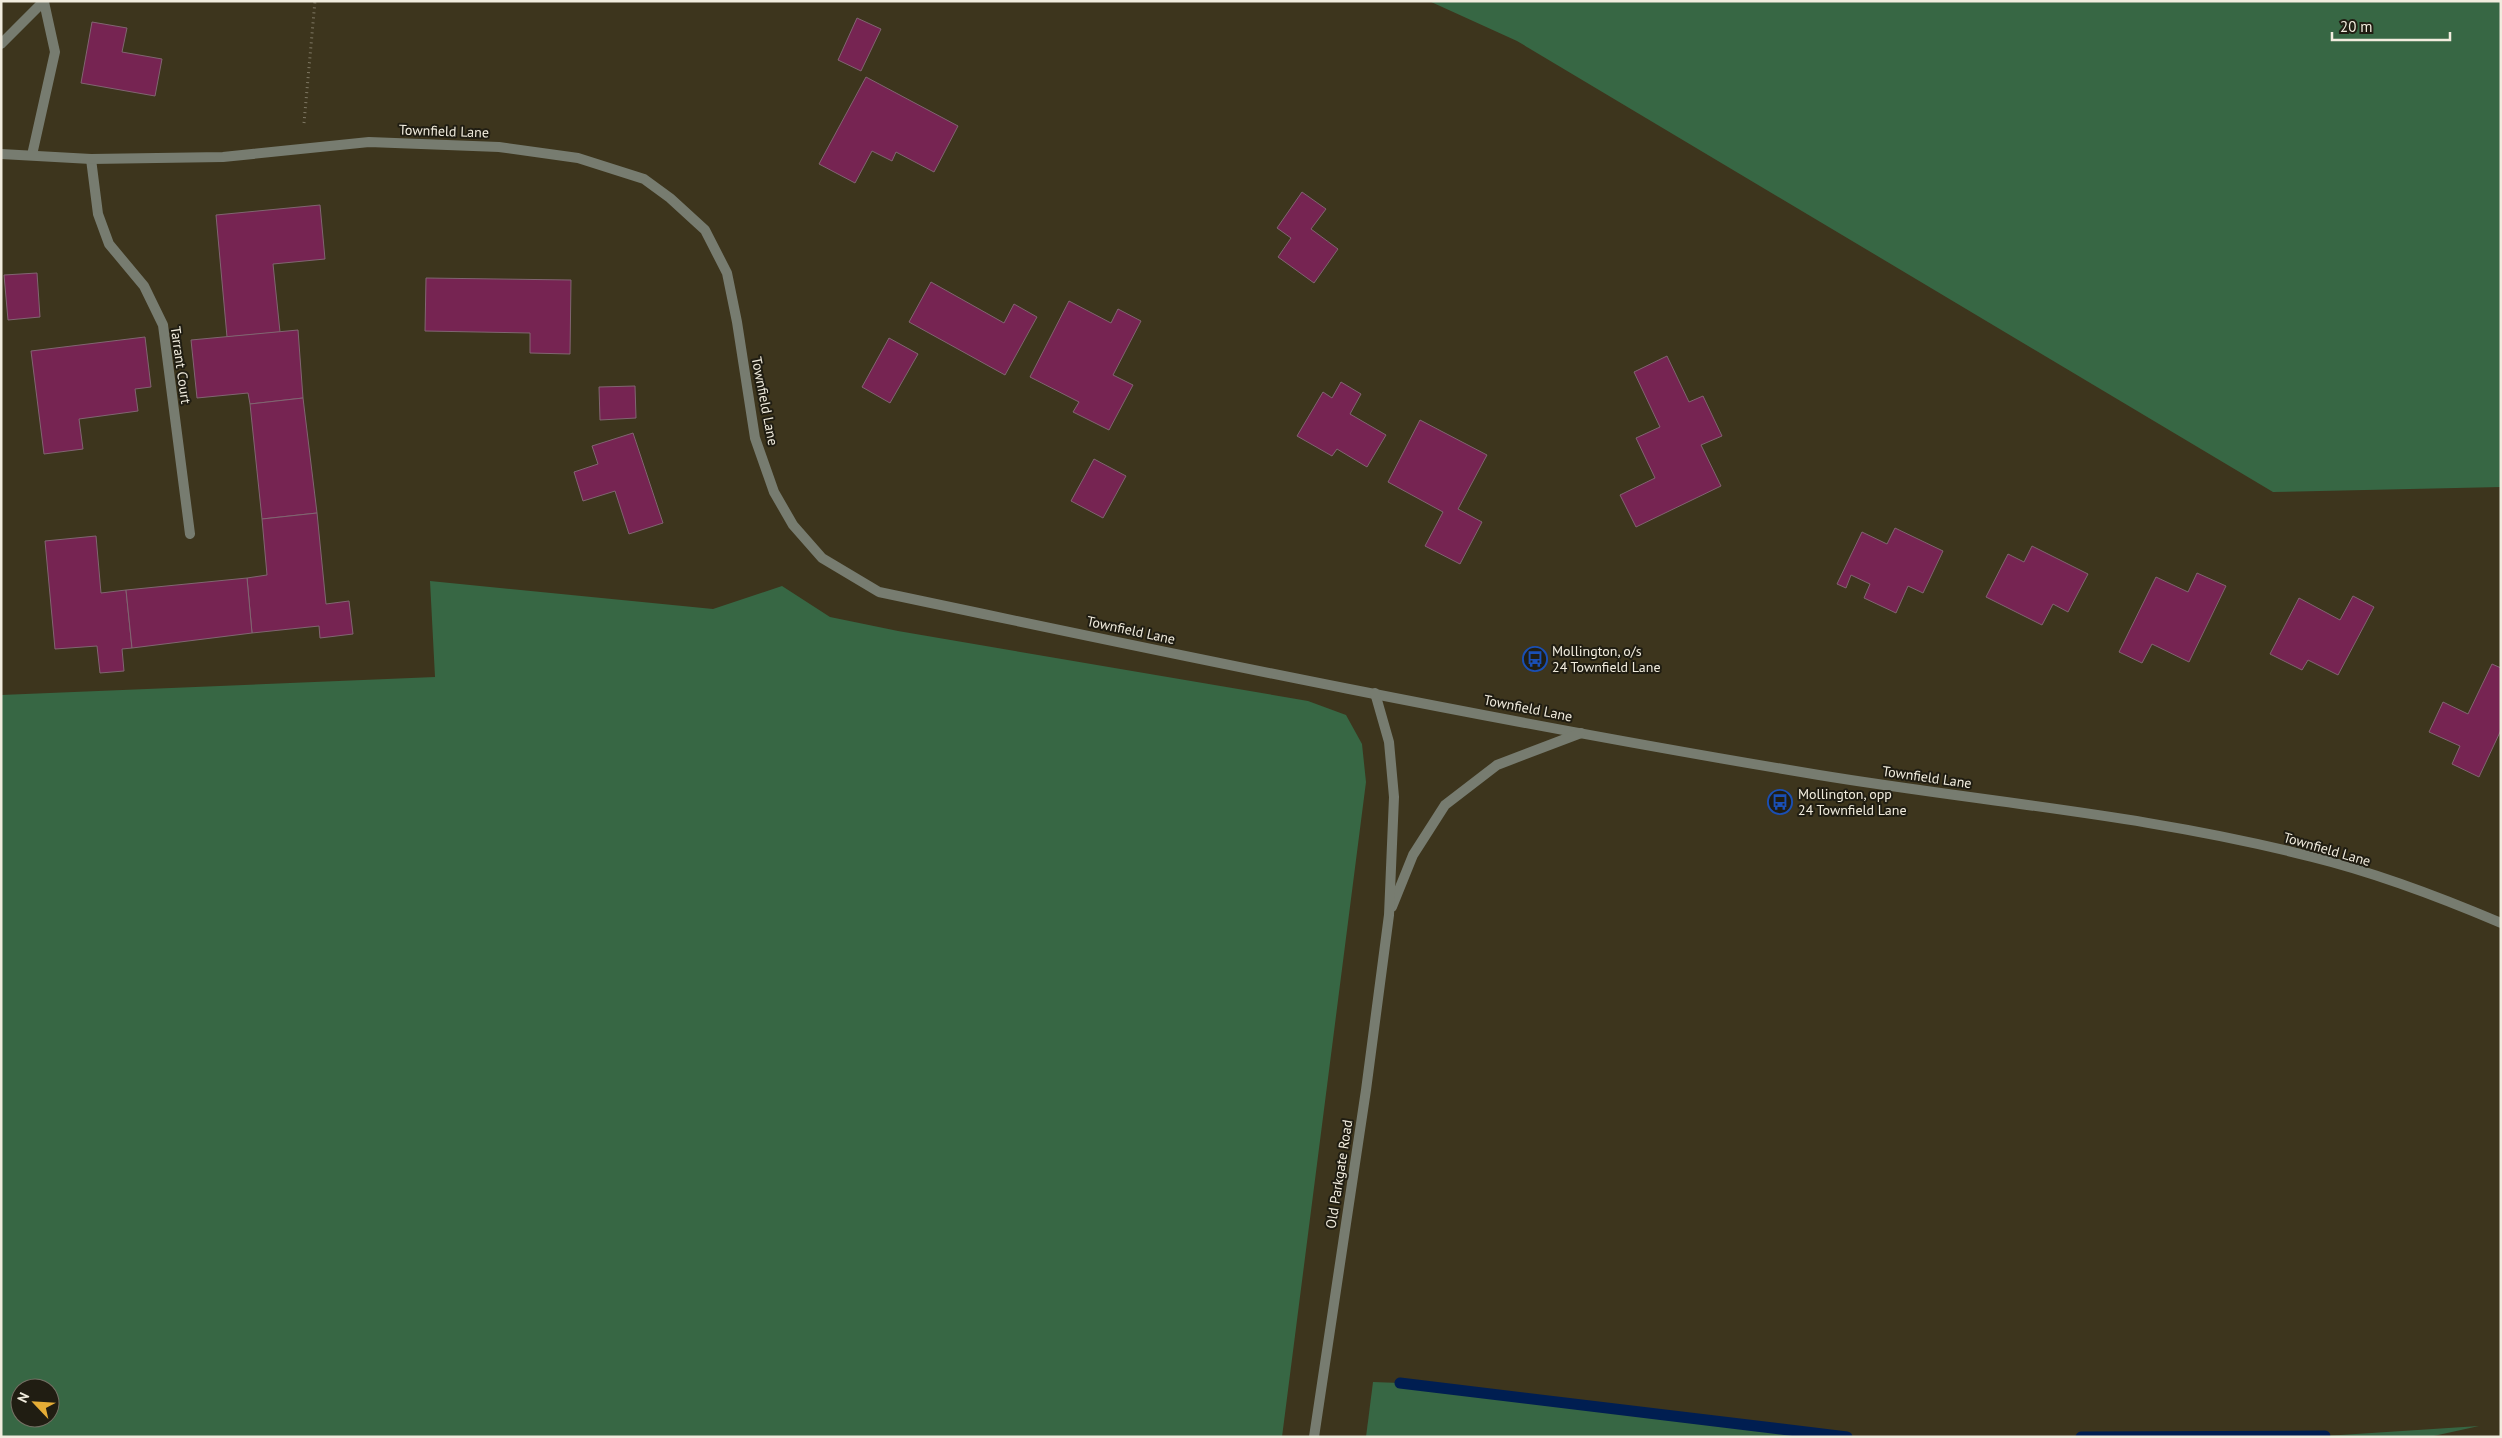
<svg xmlns="http://www.w3.org/2000/svg" width="2502" height="1438" viewBox="0 0 2502 1438" font-family="'PT Sans',sans-serif">
	<style>
		.green { fill: #376744; fill-rule: evenodd }
		.lines { fill: none; stroke-linecap: round; stroke-linejoin: round }
		.stream { stroke: #001e51; stroke-width: 11 }
		.building { fill: #762452; stroke: #816571 }
		.path { stroke: #7f7864; stroke-width: 3; stroke-dasharray: 1 4; stroke-linecap: butt }
		.minor { stroke: #777c70; stroke-width: 10 }
		.tertiary { stroke: #777c70; stroke-width: 10 }
		.labels { text-anchor: middle; stroke-width: 4; stroke-linejoin: round; paint-order: stroke }
		.street-label { font-size: 14px; fill: #f1ecde; stroke: #201d12 }
		.poi-label { font-size: 14px; fill: #f1ecde; stroke: #201d12; text-anchor: start }
	</style>
	<rect width="100%" height="100%" fill="#3d351d"/>
	<g class="green">
		<polygon points="1429,1 2501,1 2501,487 2273,492 1517,41"/>
		<path d="M430,581L713,609L782,586L830,617L898,631L1308,701L1346,715L1362,744L1366,782L1282,1437H1V695L435,677ZM20,1388H50V1418H20Z"/>
		<polygon points="1373,1382 1400,1383 1847,1437 1366,1437"/>
		<polygon points="2479,1426 2429,1437 2081,1437 2325,1436"/>
	</g>
	<g class="lines">
		<g class="stream">
			<polyline points="1400,1383 1847,1437"/>
			<polyline points="2081,1437 2325,1436"/>
		</g>
	</g>
	<g class="building">
		<polygon points="857,18 881,29 861,71 838,60"/>
		<polygon points="92,22 127,28 122,52 162,59 155,96 81,83"/>
		<polygon points="866,77 958,126 934,172 896,152 892,161 872,151 855,183 819,164"/>
		<polygon points="1302,192 1326,209 1311,229 1338,249 1314,283 1278,257 1291,238 1277,228"/>
		<polygon points="320,205 325,259 273,264 280,332 227,337 216,215"/>
		<polygon points="37,273 40,317 8,320 4,275"/>
		<polygon points="426,278 571,280 570,354 530,353 530,333 425,331"/>
		<polygon points="931,282 1004,323 1014,304 1037,317 1005,375 909,322"/>
		<polygon points="1069,301 1111,323 1118,309 1141,321 1113,375 1133,385 1109,430 1073,412 1079,402 1030,377"/>
		<polygon points="298,330 303,398 250,404 248,393 197,398 191,340"/>
		<polygon points="145,337 151,387 135,389 138,411 79,419 83,449 44,454 31,351"/>
		<polygon points="889,338 918,354 890,403 862,387"/>
		<polygon points="1667,356 1689,402 1703,396 1722,436 1701,445 1721,486 1636,527 1620,495 1655,478 1636,438 1660,427 1634,372"/>
		<polygon points="1341,382 1361,394 1350,414 1386,435 1367,467 1337,449 1332,456 1297,436 1323,392 1332,398"/>
		<polygon points="635,386 636,418 600,420 599,387"/>
		<polygon points="303,398 317,513 262,519 250,404"/>
		<polygon points="1420,420 1487,455 1458,509 1482,522 1460,564 1425,546 1443,512 1388,482"/>
		<polygon points="633,433 663,523 629,534 615,491 583,501 574,472 598,464 592,446"/>
		<polygon points="1094,459 1126,476 1103,518 1071,501"/>
		<polygon points="317,513 326,604 349,601 353,634 320,638 319,626 252,633 247,578 267,575 262,519"/>
		<polygon points="1895,528 1943,551 1923,593 1908,586 1896,613 1864,598 1870,584 1851,575 1846,588 1837,584 1862,532 1887,544"/>
		<polygon points="96,536 101,593 126,590 132,648 122,649 124,671 100,673 97,646 55,649 45,541"/>
		<polygon points="2032,546 2088,574 2068,612 2053,604 2042,625 1986,597 2008,554 2024,562"/>
		<polygon points="2197,573 2226,586 2189,662 2152,644 2142,663 2119,652 2156,577 2188,592"/>
		<polygon points="247,578 252,633 132,648 126,590"/>
		<polygon points="2353,596 2374,607 2338,675 2308,660 2302,670 2270,654 2299,598 2340,620"/>
		<polygon points="2492,664 2501,668 2501,730 2479,777 2452,764 2460,746 2429,732 2443,702 2468,714"/>
	</g>
	<g class="lines">
		<polyline class="path" points="304,123 315,1"/>
		<g class="minor">
			<polyline points="1,44 44,1"/>
			<polyline points="32,155 55,52 44,2"/>
			<polyline points="91,159 98,214 109,244 144,286 163,325 190,534"/>
		</g>
		<g class="tertiary">
			<path d="M1,154L91,159L223,157L369,142L499,147L578,158L644,179L670,198L705,230L727,273L737,322L755,438L774,492L793,525L822,558L879,592C1191,658 1504,723 1819,775C1983,802 2151,815 2312,857C2377,873 2440,897 2501,923"/>
			<polyline points="1392,907 1413,855 1445,805 1497,765 1581,733"/>
			<polyline points="1314,1437 1366,1090 1389,915 1394,797 1389,742 1375,693"/>
		</g>
	</g>
	<defs>
		<symbol id="bus-ring" viewBox="-11 -11 22 22"><circle r="9.5" fill="#201d12" stroke="#1a4fb4" stroke-width="1.5"/><path d="M-5-6H5V4H4V6H2V4H-2V6H-4V4H-5ZM-3.5-4V0h7V-4ZM-3.5 1.2v1.5H-2V1.2ZM2 1.2v1.5H3.5V1.2Z" fill="#1a4fb4"/></symbol>
	</defs>
	<g fill-rule="evenodd">
		<use href="#bus-ring" x="1521" y="645" width="28" height="28"/>
		<use href="#bus-ring" x="1766" y="788" width="28" height="28"/>
	</g>
	<g class="labels">
		<g class="street-label">
			<text transform="translate(444 131) rotate(2)" y="5">Townfield Lane</text>
			<text transform="translate(181 365) rotate(82)" y="5">Tarrant Court</text>
			<text transform="translate(765 401) rotate(79)" y="5">Townfield Lane</text>
			<text transform="translate(1131 630) rotate(12)" y="5">Townfield Lane</text>
			<text transform="translate(1528 708) rotate(11)" y="5">Townfield Lane</text>
			<text transform="translate(1927 777) rotate(8)" y="5">Townfield Lane</text>
			<text transform="translate(2327 849) rotate(16)" y="5">Townfield Lane</text>
			<text transform="translate(1339 1174) rotate(-81)" y="5">Old Parkgate Road</text>
		</g>
		<g class="poi-label">
			<text x="1552" y="656">Mollington, o/s<tspan x="1552" dy="16">24 Townfield Lane</tspan></text>
			<text x="1798" y="799">Mollington, opp<tspan x="1798" dy="16">24 Townfield Lane</tspan></text>
		</g>
	</g>
	<rect width="2502" height="1438" fill="none" stroke="#f1ecde" stroke-width="5"/>
	<g transform="translate(35 1403) rotate(295)"><circle r="24" fill="#201d12" stroke="#747064"/>
	<path d="M0-4L9 19L0 12L-9 19Z" fill="#e5ad36"/>
	<text y="-8" font-size="14" font-weight="bold" text-anchor="middle" fill="#f1ecde">N</text>
	</g>
	<path d="M2332 32v8h118v-8" fill="none" stroke="#f1ecde" stroke-width="2.5"/>
	<text x="2340" y="32" font-size="15" fill="#f1ecde" stroke="#201d12" stroke-width="4" paint-order="stroke">20 m</text>
</svg>
